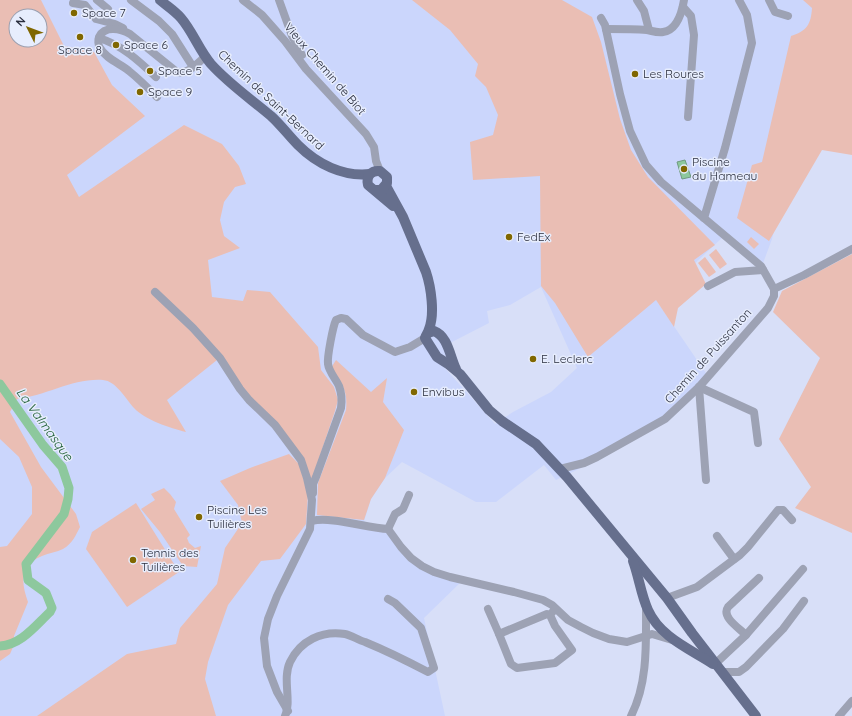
<svg xmlns="http://www.w3.org/2000/svg" width="852" height="716" viewBox="0 0 852 716" font-family="Quicksand,sans-serif">
	<style>
		.built { fill: #cbd6fc; fill-rule: evenodd }
		.green { fill: #eabeb4; fill-rule: evenodd }
		.water { fill: #8dc89d; stroke: #6f9a80 }
		.lines { fill: none; stroke-linecap: round; stroke-linejoin: round }
		.river { stroke: #8dc89d; stroke-width: 9 }
		.minor { stroke: #9da2b4; stroke-width: 8 }
		.major { stroke: #666f8d; stroke-width: 10 }
		.poi-dot { fill: #806700; stroke: #e7edfd; stroke-width: 1.5 }
		.labels { text-anchor: middle; stroke-width: 3; stroke-linejoin: round; paint-order: stroke }
		.poi-label { font-size: 12px; fill: #292d3d; stroke: #e7edfd; text-anchor: start }
		.street-label { font-size: 12px; fill: #292d3d; stroke: #e7edfd }
		.water-label { font-size: 13px; font-style: italic; fill: #206037; stroke: #e7edfd }
	</style>
	<rect width="100%" height="100%" fill="#d8dff8"/>
	<path class="built" d="M0,0H852L776,221L772,239L762,266L724,236L656,300L710,379L673,416L595,461L556,480L544,465L496,502H476L402,462L385,478L371,499L364,521L376,528L388,529L411,558L463,580L424,618L445,716H0ZM16,16H40V40H16ZM541,287L577,368L551,392L513,412L495,424L443,366L456,356L450,343L489,323L487,311L510,305Z"/>
	<g class="green">
		<path d="M0,0H41L64,46L94,52L112,85L145,116L67,175L79,197L184,125L222,144L239,166L246,184L235,187L224,202L220,220L224,236L240,248L208,260L212,297L243,301L247,290L270,292L318,347L321,370L334,387L338,400L335,411L311,482L305,464L217,360L167,400L186,432C170,428 145,420 134,408C126,399 116,381 103,380C73,378 46,396 17,399L10,412L41,467L76,514L80,527C76,535 72,544 63,549C57,552 49,553 42,556C19,565 21,582 28,602L14,636L13,647L10,654L0,661V547L7,546L32,514V487L19,457L0,439ZM16,16H40V40H16Z"/>
		<polygon points="412,0 562,0 592,17 601,42 620,119 631,150 648,177 715,245 694,260 706,284 678,308 674,327 656,300 588,357 555,303 541,286 540,176 473,180 470,142 493,135 498,115 486,87 475,76 478,64 450,30"/>
		<path d="M803,0H852V155L822,150L769,241L737,218L752,165L762,162L791,36C807,31 811,24 812,8Z"/>
		<polygon points="751,237 759,244 754,249 747,242"/>
		<polygon points="716,249 727,264 720,269 709,255"/>
		<polygon points="852,254 852,533 795,508 811,487 779,439 820,358 773,312 782,291"/>
		<polygon points="705,257 716,272 709,277 698,263"/>
		<path d="M336,360L371,392L387,378L383,402L404,430L385,478L371,499L364,520L317,515L318,483L346,410C348,390 342,384 331,368Z"/>
		<polygon points="289,454 299,464 308,494 306,524 280,559 261,561 228,605 208,662 205,679 216,716 37,716 127,654 176,644 180,628 217,584 225,548 242,523 238,505 220,481 250,468"/>
		<polygon points="164,488 170,494 176,502 174,509 190,535 187,538 189,543 195,548 201,546 197,567 183,566 160,532 141,509 155,500 151,494"/>
		<polygon points="136,503 179,572 127,607 86,549 92,532"/>
	</g>
	<polygon class="water" points="685,160 691,177 682,179 677,162"/>
	<g class="lines">
		<path class="river" d="M0,384L43,445L62,467L69,488L68,499L64,514L26,564L28,580L46,593L52,608L50,612C35,626 21,645 0,646"/>
		<g class="minor">
			<polyline points="97,0 108,9"/>
			<polyline points="131,0 159,21 172,34 193,67"/>
			<polyline points="243,0 262,15 285,41 306,69 366,134 374,147 376,161 380,171"/>
			<polyline points="279,0 292,36 302,55"/>
			<polyline points="637,0 644,11 649,30"/>
			<polyline points="769,0 775,12 788,16"/>
			<polyline points="73,3 85,5 96,19 115,24 123,28"/>
			<polyline points="683,7 691,16 694,35 688,117"/>
			<polyline points="601,18 605,25 620,94 630,131 646,165 661,182 761,266 774,289"/>
			<path d="M606,29C620,29 634,29 647,30C652,31 658,33 663,32C677,30 682,12 684,0"/>
			<path d="M99,38C122,45 139,61 156,77"/>
			<path d="M157,97C148,88 139,79 129,71C121,64 106,59 100,48C98,45 98,40 99,37C105,25 121,29 130,34L177,72C188,75 197,63 205,57"/>
			<polyline points="704,218 725,148 752,43 747,15 739,0"/>
			<polyline points="708,286 735,272 763,270"/>
			<polyline points="774,289 804,275 852,249"/>
			<polyline points="155,292 193,328 220,358 240,389 249,400 275,425 301,460 307,478 312,500 310,529 277,596 268,619 264,638 267,666 277,692 288,711"/>
			<polyline points="699,387 706,480"/>
			<polyline points="699,387 754,412 758,443"/>
			<polyline points="560,469 584,463 597,457 665,419 699,387 768,308 774,296 774,289"/>
			<path d="M313,493V484L316,477L341,408C342,401 342,394 339,386C336,379 329,372 328,364C327,357 333,326 336,320L341,318L346,319L363,335L395,352L410,347L425,338"/>
			<path d="M312,521C330,516 367,528 388,529L401,547L411,558L422,566L434,572L450,577L514,592L543,600L552,605L568,620L581,627L593,633L609,639L627,642L652,634L672,640"/>
			<polyline points="388,529 395,514 403,509 409,495"/>
			<polyline points="717,536 734,559"/>
			<polyline points="667,598 697,587 740,555 748,547 778,510 783,510 792,520"/>
			<polyline points="488,609 499,634"/>
			<polyline points="550,615 555,626 572,650 555,663 517,668 511,664 499,634 547,614 550,615 555,609"/>
			<polyline points="746,635 803,569"/>
			<path d="M715,664L746,635C739,628 721,617 728,607L759,578"/>
			<polyline points="722,672 739,672 746,667 783,629 804,601"/>
			<path d="M285,716C292,701 282,679 290,662C300,641 322,630 345,634C351,635 358,640 365,642C387,651 407,661 428,672L434,668L421,628L395,603L388,599"/>
			<path d="M631,716C648,683 646,643 646,607"/>
			<polyline points="839,716 852,701"/>
		</g>
		<g class="major">
			<path d="M160,0C167,6 175,11 181,18C193,32 199,50 211,64C229,84 251,99 271,116C281,125 289,136 298,145C317,164 343,177 370,174"/>
			<path d="M386,186L403,217L426,272C431,287 435,314 429,329C428,333 426,335 425,338L437,357L448,364L460,374L489,410L502,421L536,444L567,477L667,598L692,633L756,716"/>
			<path d="M375,190H381L387,183V177L380,171C371,170 366,176 368,185L393,206"/>
			<path d="M428,333L434,331C448,336 450,357 456,369"/>
			<path d="M633,561C639,577 641,595 648,610C660,637 690,649 713,664"/>
		</g>
	</g>
	<g class="poi-dot">
		<circle cx="74" cy="13" r="4"/>
		<circle cx="80" cy="37" r="4"/>
		<circle cx="116" cy="45" r="4"/>
		<circle cx="150" cy="71" r="4"/>
		<circle cx="635" cy="74" r="4"/>
		<circle cx="140" cy="92" r="4"/>
		<circle cx="684" cy="169" r="4"/>
		<circle cx="509" cy="237" r="4"/>
		<circle cx="533" cy="359" r="4"/>
		<circle cx="414" cy="392" r="4"/>
		<circle cx="199" cy="517" r="4"/>
		<circle cx="133" cy="560" r="4"/>
	</g>
	<g class="labels">
		<g class="poi-label">
			<text x="82" y="17">Space 7</text>
			<text x="124" y="49">Space 6</text>
			<text x="80" y="54" text-anchor="middle">Space 8</text>
			<text x="158" y="75">Space 5</text>
			<text x="643" y="78">Les Roures</text>
			<text x="148" y="96">Space 9</text>
			<text x="692" y="166">Piscine<tspan x="692" dy="14">du Hameau</tspan></text>
			<text x="517" y="241">FedEx</text>
			<text x="541" y="363">E. Leclerc</text>
			<text x="422" y="396">Envibus</text>
			<text x="207" y="514">Piscine Les<tspan x="207" dy="14">Tuilières</tspan></text>
			<text x="141" y="557">Tennis des<tspan x="141" dy="14">Tuilières</tspan></text>
		</g>
		<g class="street-label">
			<text transform="translate(325 69) rotate(49)" y="4">Vieux Chemin de Biot</text>
			<text transform="translate(271 100) rotate(43)" y="4">Chemin de Saint-Bernard</text>
			<text transform="translate(708 356) rotate(-48)" y="4">Chemin de Puissanton</text>
		</g>
		<g class="water-label">
			<text transform="translate(45 424) rotate(54)" y="5">La Valmasque</text>
		</g>
	</g>
	<g transform="translate(28 28) rotate(312)"><circle r="19" fill="#e7edfd" stroke="#9ba0b0"/>
	<path d="M0-3L7 15L0 10L-7 15Z" fill="#806700"/>
	<text y="-6" font-size="11" font-weight="bold" text-anchor="middle" fill="#292d3d">N</text>
	</g>
</svg>
